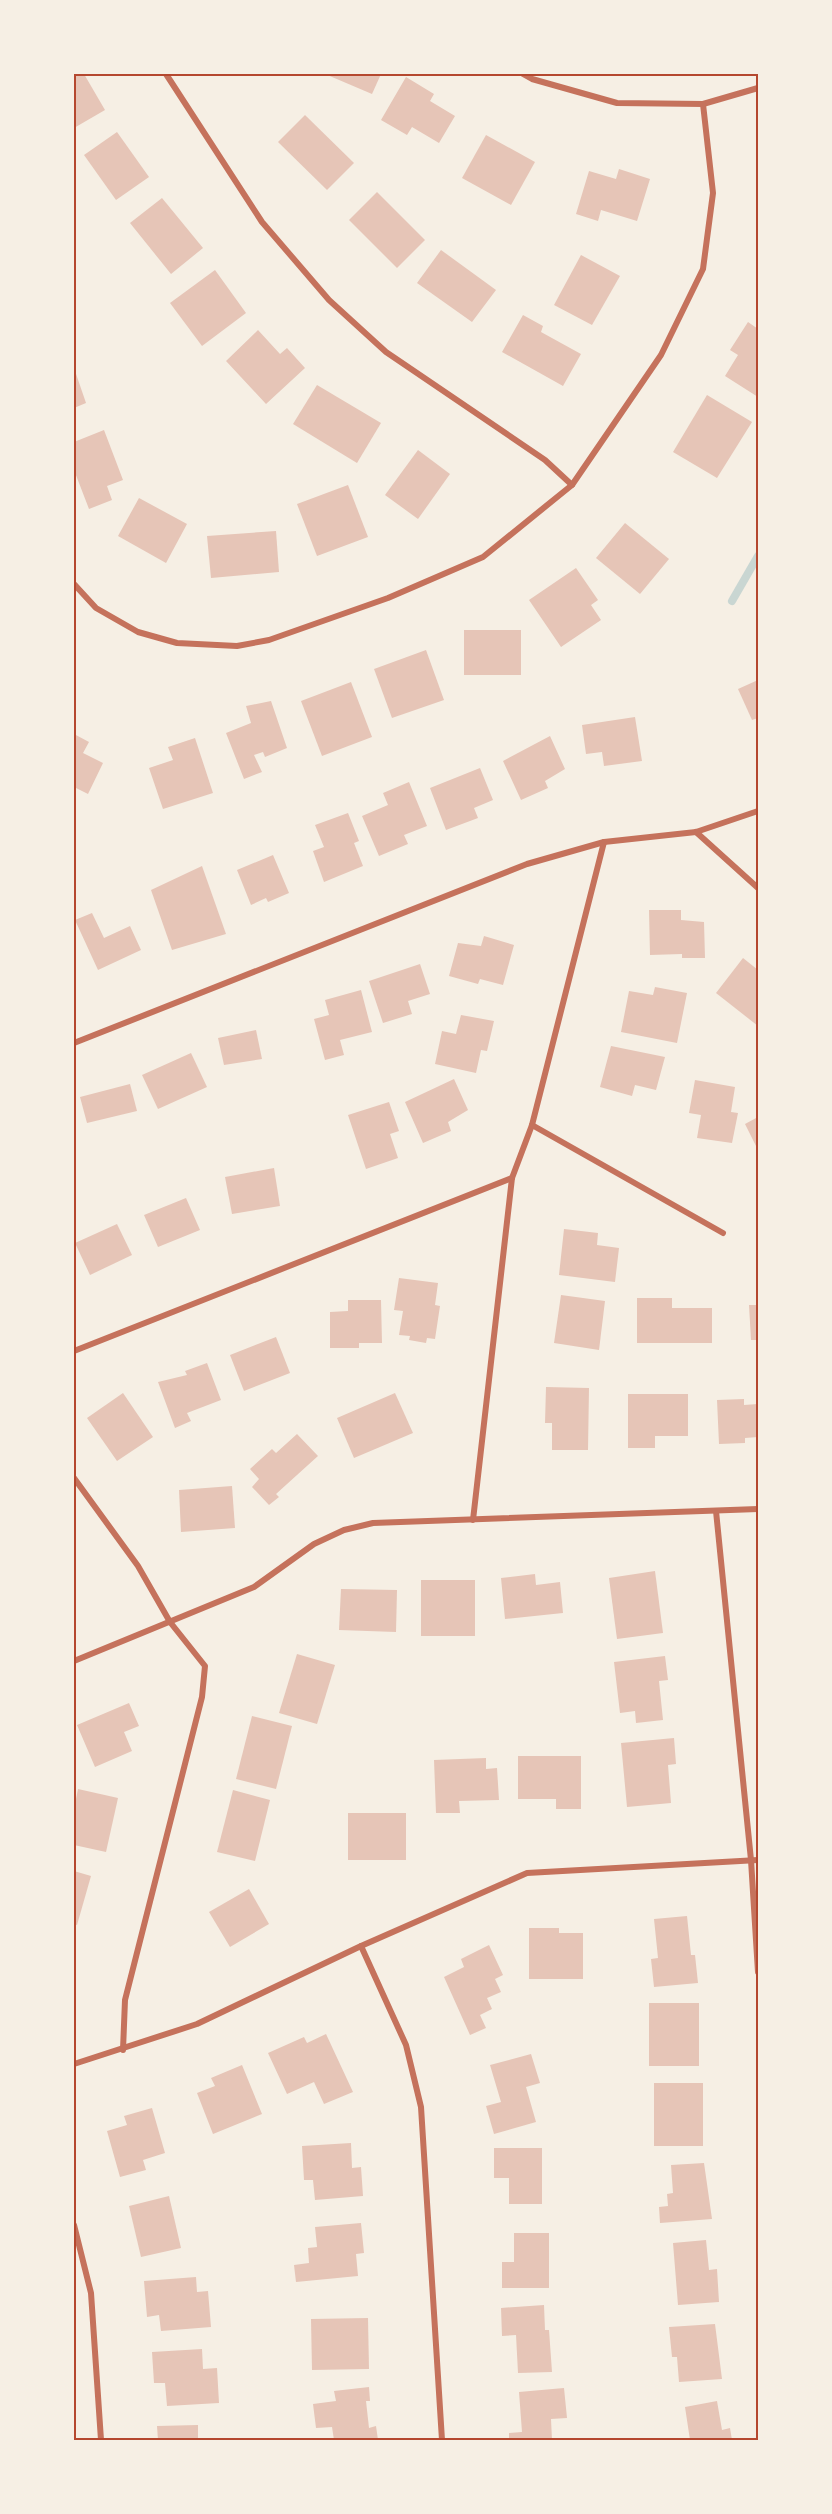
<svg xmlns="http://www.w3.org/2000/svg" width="832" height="2514" viewBox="0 0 832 2514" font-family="'Libre Baskerville',serif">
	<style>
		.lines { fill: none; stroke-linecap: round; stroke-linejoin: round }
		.stream { stroke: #c9d6d2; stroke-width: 8 }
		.building { fill: #e6c5b7 }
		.minor { stroke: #c5725c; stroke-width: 6 }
		.neatline { fill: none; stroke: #b5482f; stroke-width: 2 }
	</style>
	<rect width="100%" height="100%" fill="#f6efe4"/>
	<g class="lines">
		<polyline class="stream" points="732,601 758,556"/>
	</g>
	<g class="building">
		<polygon points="74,74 84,74 105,110 74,128"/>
		<polygon points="325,74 381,74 372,94"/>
		<polygon points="406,77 434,94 430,101 455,116 439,143 412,127 407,135 381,120"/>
		<polygon points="305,115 354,163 327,190 278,142"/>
		<polygon points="117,132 149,177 116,200 84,155"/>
		<polygon points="486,135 535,162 511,205 462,178"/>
		<polygon points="619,169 650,179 637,221 601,210 598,221 576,214 589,171 616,179"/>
		<polygon points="377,192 425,240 397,268 349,220"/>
		<polygon points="162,198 203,248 171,274 130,223"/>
		<polygon points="441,250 496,290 472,322 417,283"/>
		<polygon points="581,255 620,276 592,325 554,305"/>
		<polygon points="215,270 246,313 202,346 170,303"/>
		<polygon points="523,315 543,326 541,332 581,354 563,386 502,352"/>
		<polygon points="748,322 758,329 758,397 725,376 738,355 730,350"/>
		<polygon points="258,330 280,354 287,348 305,368 266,404 226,361"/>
		<polygon points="74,368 86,403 74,408"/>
		<polygon points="317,385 381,423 357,463 293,424"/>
		<polygon points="707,395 752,422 717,478 673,452"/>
		<polygon points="104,430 123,480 107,486 112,500 89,509 74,470 74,442"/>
		<polygon points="418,450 450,474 418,519 385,495"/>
		<polygon points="348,485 368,537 317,556 297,504"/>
		<polygon points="139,498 187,524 166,563 118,536"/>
		<polygon points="625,523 669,559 640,594 596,558"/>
		<polygon points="276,531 279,572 211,578 207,536"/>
		<polygon points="576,568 598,600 591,605 601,620 561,647 529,600"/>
		<rect x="464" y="630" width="57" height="45"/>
		<polygon points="426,650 444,700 392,718 374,669"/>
		<polygon points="758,680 758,718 752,720 738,689"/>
		<polygon points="351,682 372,737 322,756 301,701"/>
		<polygon points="271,701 287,748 265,757 263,752 254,755 262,772 244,779 226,733 251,723 246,706"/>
		<polygon points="635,717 642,761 604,766 602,752 586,754 582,725"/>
		<polygon points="74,734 89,742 83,753 103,763 88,794 74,787"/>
		<polygon points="550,736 565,769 545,781 548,788 521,800 503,761"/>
		<polygon points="195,738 213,793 163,809 149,768 173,760 168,747"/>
		<polygon points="480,768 493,800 474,808 478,818 446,830 430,788"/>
		<polygon points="409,782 427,826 404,835 408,844 379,856 362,816 388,805 383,793"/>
		<polygon points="348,813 359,841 354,843 363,866 324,882 313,851 324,847 315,825"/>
		<polygon points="273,855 289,893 268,902 266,898 251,905 237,870"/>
		<polygon points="202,866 226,934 172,950 151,890"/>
		<polygon points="649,910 681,910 681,920 704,922 705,958 682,958 682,954 650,955"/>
		<polygon points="92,913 104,938 130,926 141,950 98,970 75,920"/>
		<polygon points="484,936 514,945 503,985 480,979 478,984 449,976 458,943 481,946"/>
		<polygon points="743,958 758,970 758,1026 716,993"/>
		<polygon points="420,964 430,994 408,1001 412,1014 383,1023 369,981"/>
		<polygon points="655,987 687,993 677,1043 621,1032 629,991 653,995"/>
		<polygon points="361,990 372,1032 340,1040 344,1055 325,1060 314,1019 329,1015 325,1000"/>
		<polygon points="461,1015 494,1021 487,1051 481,1050 476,1073 435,1064 442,1031 456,1034"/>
		<polygon points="256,1030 262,1059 224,1065 218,1038"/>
		<polygon points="611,1046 665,1057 656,1090 635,1085 632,1096 600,1087"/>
		<polygon points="191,1053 207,1087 158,1109 142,1075"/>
		<polygon points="454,1079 468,1110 448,1122 451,1131 423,1143 405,1102"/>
		<polygon points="695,1080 735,1087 731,1112 738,1113 732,1143 697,1138 701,1115 689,1113"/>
		<polygon points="130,1084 137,1111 87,1123 80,1097"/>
		<polygon points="389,1102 399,1131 390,1134 398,1158 366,1169 348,1115"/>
		<polygon points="758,1117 758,1150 745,1124"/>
		<polygon points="274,1168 280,1206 232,1214 225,1177"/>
		<polygon points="186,1198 200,1230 158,1247 144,1215"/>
		<polygon points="117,1224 132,1255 90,1275 75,1243"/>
		<polygon points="564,1229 598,1233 597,1245 619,1248 615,1282 559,1275"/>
		<polygon points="399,1278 438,1283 435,1305 440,1306 435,1339 427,1338 426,1343 409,1340 410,1336 399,1335 403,1311 394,1310"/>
		<polygon points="561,1295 605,1301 599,1350 554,1343"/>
		<polygon points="637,1298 672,1298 672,1308 712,1308 712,1343 637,1343"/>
		<polygon points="348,1300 381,1300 382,1343 359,1343 359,1348 330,1348 330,1312 348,1311"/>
		<polygon points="749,1305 758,1305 758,1340 751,1340"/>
		<polygon points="276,1337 290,1373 244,1391 230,1355"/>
		<polygon points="207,1363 221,1400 187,1413 191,1421 175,1428 158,1382 187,1375 185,1371"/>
		<polygon points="546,1387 589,1388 588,1450 552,1450 552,1423 545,1423"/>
		<polygon points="123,1393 153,1437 117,1461 87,1418"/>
		<polygon points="395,1393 413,1433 354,1458 337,1418"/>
		<polygon points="628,1394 688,1394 688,1436 655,1436 655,1448 628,1448"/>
		<polygon points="744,1399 744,1405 758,1404 758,1437 745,1438 745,1443 719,1444 717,1400"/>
		<polygon points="297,1434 318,1456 276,1494 279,1497 269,1505 252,1487 259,1479 250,1469 272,1449 276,1453"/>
		<polygon points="232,1486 235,1528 181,1532 179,1490"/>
		<polygon points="655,1571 663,1633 617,1639 609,1578"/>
		<polygon points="535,1574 536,1585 560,1582 563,1613 505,1619 501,1578"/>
		<rect x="421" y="1580" width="54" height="56"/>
		<polygon points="341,1589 397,1590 396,1632 339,1630"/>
		<polygon points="297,1654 335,1665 317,1724 279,1713"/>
		<polygon points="665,1656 668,1680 659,1681 663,1720 636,1723 635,1711 620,1713 614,1662"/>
		<polygon points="129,1703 139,1726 124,1732 132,1751 95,1767 77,1725"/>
		<polygon points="252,1716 292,1726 276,1789 236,1779"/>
		<polygon points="674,1738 676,1764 668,1765 671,1803 627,1807 621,1743"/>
		<polygon points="518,1756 581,1756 581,1809 556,1809 556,1799 518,1799"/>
		<polygon points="486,1758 486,1769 497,1768 499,1800 459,1801 460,1813 436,1813 434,1760"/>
		<polygon points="78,1789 118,1798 106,1852 74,1845 74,1809"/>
		<polygon points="233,1790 270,1800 255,1861 217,1852"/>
		<rect x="348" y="1813" width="58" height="47"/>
		<polygon points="74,1871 91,1876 77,1925 74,1924"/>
		<polygon points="249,1889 269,1924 230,1947 209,1912"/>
		<polygon points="687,1916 691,1955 695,1955 698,1983 654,1987 651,1959 658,1958 654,1919"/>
		<polygon points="529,1928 559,1928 559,1933 583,1933 583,1979 529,1979"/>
		<polygon points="489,1945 503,1975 495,1979 501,1992 487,1998 492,2009 480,2015 486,2028 470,2035 444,1977 464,1967 461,1959"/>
		<rect x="649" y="2003" width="50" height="63"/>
		<polygon points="326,2034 353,2092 324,2104 314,2082 287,2094 268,2053 304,2037 307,2043"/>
		<polygon points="531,2054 540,2083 526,2087 536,2122 494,2134 486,2106 501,2102 490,2065"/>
		<polygon points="242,2065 262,2114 213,2134 197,2093 215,2086 211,2078"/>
		<rect x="654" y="2083" width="49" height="63"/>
		<polygon points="152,2108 165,2153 143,2160 146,2170 120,2177 107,2131 127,2125 124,2116"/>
		<polygon points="351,2143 352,2168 361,2167 363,2196 315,2200 313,2180 304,2180 302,2146"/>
		<polygon points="494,2148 542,2148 542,2204 509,2204 509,2178 494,2178"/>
		<polygon points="704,2163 712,2219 660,2223 659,2207 668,2206 667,2194 673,2193 671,2165"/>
		<polygon points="169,2196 181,2248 141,2257 129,2206"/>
		<polygon points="361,2223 364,2253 356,2254 358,2276 296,2282 294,2265 309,2263 308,2248 317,2247 315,2227"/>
		<polygon points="514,2233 549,2233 549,2288 502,2288 502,2262 514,2262"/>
		<polygon points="706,2240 709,2270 717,2269 719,2302 678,2305 673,2243"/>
		<polygon points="196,2277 197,2292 208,2291 211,2327 161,2331 159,2315 147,2317 144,2281"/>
		<polygon points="544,2305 545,2330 549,2330 552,2372 518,2373 516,2335 502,2336 501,2308"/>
		<polygon points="368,2318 369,2369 312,2370 311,2319"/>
		<polygon points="715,2324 722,2379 679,2382 677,2357 672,2357 669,2327"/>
		<polygon points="202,2349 203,2369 217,2368 219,2403 167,2406 165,2383 154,2383 152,2352"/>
		<polygon points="369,2387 370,2401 366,2401 369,2428 376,2426 378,2440 334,2440 332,2427 316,2428 313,2404 336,2401 334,2391"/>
		<polygon points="564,2388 567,2418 551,2419 552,2440 509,2440 509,2433 522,2432 519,2392"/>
		<polygon points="717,2401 722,2430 730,2428 732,2440 690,2440 685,2407"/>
		<polygon points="198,2425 198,2440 158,2440 157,2426"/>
	</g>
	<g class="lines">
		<g class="minor">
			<polyline points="166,74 262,222 329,300 386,352 545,460 572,485"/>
			<polyline points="523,74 532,79 617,103 703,104 758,88"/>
			<polyline points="74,584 96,608 138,632 177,643 237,646 269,640 388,598 483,557 572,485 661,355 703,269 713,193 703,104"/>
			<polyline points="696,832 758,888"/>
			<polyline points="74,1043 527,864 604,842 696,832 758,811"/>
			<polyline points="532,1125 723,1233"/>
			<polyline points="74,1351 512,1178"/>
			<polyline points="74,1478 138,1566 170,1622 205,1666 202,1697 125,2000 123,2050"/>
			<polyline points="716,1511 751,1860 758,1972"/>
			<polyline points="473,1520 512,1178 532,1125 604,842"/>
			<polyline points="74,1661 254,1587 314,1544 344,1530 373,1523 758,1509"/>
			<polyline points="361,1946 406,2045 421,2107 442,2440"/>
			<polyline points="74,2064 197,2024 361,1946 527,1873 758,1860"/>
			<polyline points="74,2225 91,2293 101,2440"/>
		</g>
	</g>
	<rect width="832" height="2514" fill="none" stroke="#f6efe4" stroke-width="150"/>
	<rect x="75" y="75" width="682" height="2364" class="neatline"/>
</svg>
